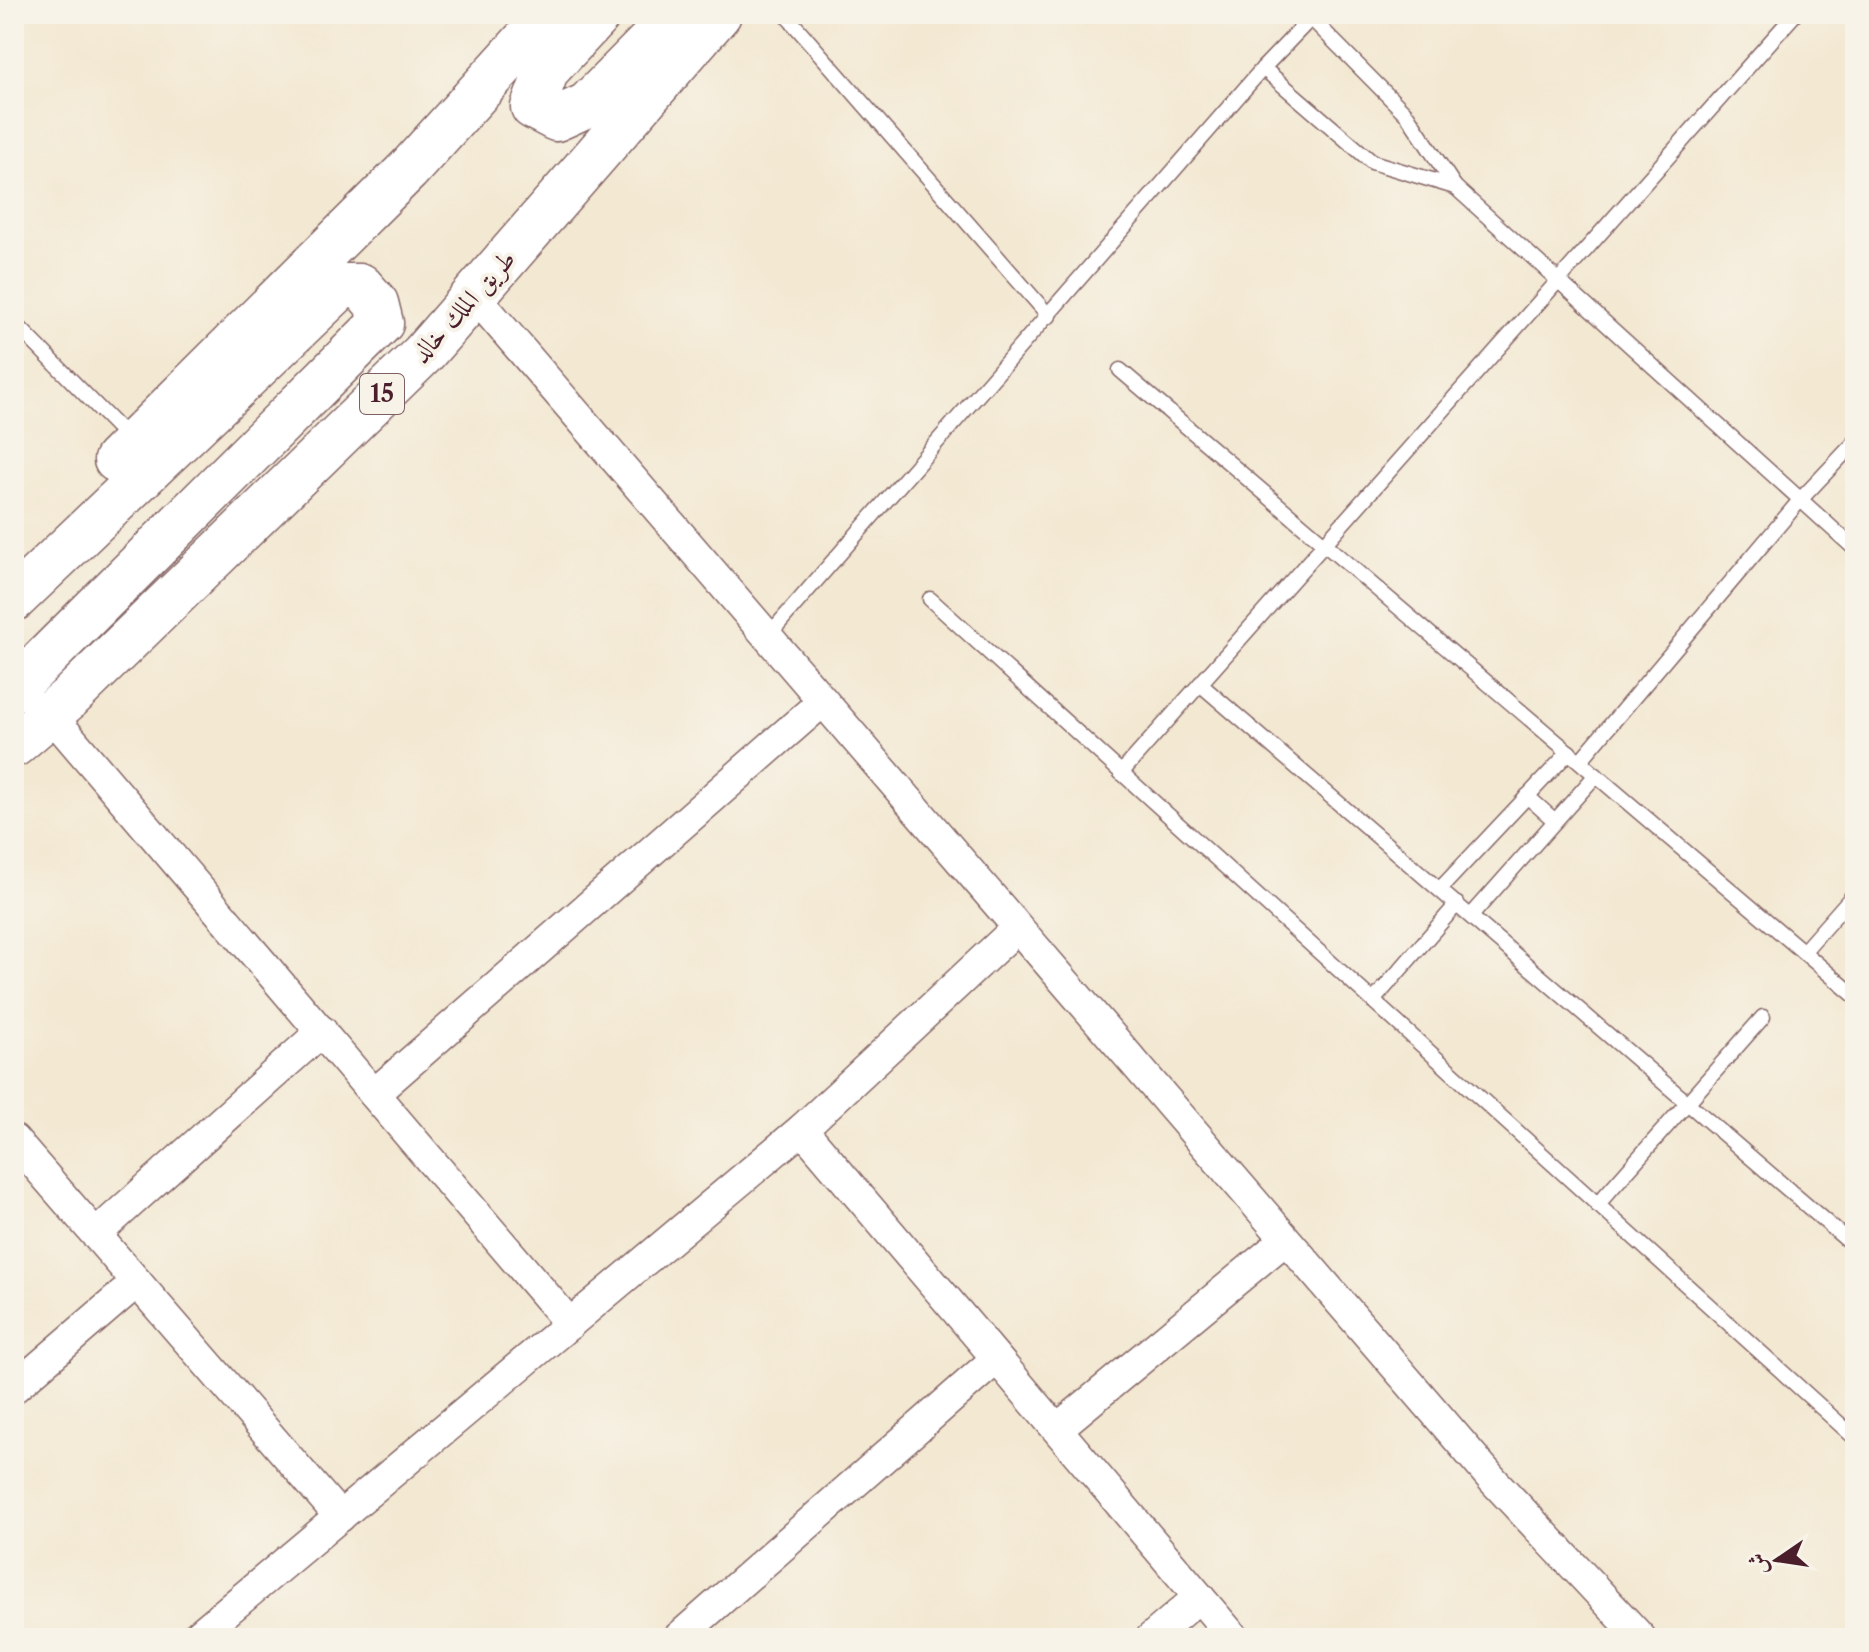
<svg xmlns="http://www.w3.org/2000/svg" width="1869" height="1652" viewBox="0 0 1869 1652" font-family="'Libre Caslon Text',Amiri,serif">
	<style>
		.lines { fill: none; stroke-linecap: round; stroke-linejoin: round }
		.service-casing { stroke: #856565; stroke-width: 17 }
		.minor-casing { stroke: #856565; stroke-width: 33 }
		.trunk-casing { stroke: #856565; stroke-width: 47 }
		.service { stroke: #fff; stroke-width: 14 }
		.minor { stroke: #fff; stroke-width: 30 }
		.trunk { stroke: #fff; stroke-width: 44 }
		.labels { text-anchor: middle; stroke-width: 8; stroke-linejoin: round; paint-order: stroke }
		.shield { fill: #f7f3e8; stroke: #7e5f64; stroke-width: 2 }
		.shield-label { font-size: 24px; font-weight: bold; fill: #4a1f2b }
		.street-label { font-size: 26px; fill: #4a1f2b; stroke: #f7f3e8 }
	</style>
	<rect width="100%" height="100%" fill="#f7f3e8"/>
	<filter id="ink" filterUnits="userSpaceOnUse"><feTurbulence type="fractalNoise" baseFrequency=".0125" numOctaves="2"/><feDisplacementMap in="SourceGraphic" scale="16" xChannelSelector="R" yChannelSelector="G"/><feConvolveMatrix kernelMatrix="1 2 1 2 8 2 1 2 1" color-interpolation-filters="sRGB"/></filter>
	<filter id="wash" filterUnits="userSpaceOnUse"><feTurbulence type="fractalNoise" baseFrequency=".006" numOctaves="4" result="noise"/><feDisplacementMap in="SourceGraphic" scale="32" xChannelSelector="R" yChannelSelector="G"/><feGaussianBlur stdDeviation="1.8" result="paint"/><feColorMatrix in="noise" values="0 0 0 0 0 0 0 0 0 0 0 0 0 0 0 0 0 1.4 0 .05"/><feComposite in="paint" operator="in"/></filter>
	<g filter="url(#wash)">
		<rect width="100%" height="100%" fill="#f3e8d2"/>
	</g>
	<g filter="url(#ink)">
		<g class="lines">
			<defs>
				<g id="service">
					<polyline points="785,14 1049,316"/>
					<polyline points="1311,18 1408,116 1455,187 1855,549"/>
					<polyline points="1263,68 1372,162 1455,187"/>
					<polyline points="14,322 130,440"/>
					<polyline points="1120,370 1855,996"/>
					<polyline points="930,599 1855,1438"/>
					<polyline points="767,637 1263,68 1315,14"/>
					<polyline points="1200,684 1855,1247"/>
					<polyline points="1580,761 1801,499 1855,442"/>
					<polyline points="1121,773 1795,14"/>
					<polyline points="1527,796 1555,821"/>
					<polyline points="1440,889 1569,752"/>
					<polyline points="1471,916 1596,775"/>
					<polyline points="1803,952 1855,893"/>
					<polyline points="1373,1001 1457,904"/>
					<polyline points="1597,1205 1763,1017"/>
				</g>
				<g id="minor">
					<polyline points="474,295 1493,1480 1641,1638"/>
					<polyline points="50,714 570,1324"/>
					<polyline points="374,1094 823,701"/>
					<polyline points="802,1129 1234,1638"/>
					<polyline points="14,1140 340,1517"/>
					<polyline points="96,1234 322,1031"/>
					<polyline points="14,1388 137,1282"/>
					<polyline points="1058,1428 1285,1240"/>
					<polyline points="195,1638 802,1129 1017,928"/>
					<polyline points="678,1638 996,1359"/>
					<polyline points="1151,1638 1199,1597"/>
				</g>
				<g id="trunk">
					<polyline points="599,14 547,70 533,107 556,119 587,105 677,14"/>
					<polyline points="116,460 408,170 549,14"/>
					<polyline points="14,599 342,286 361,286 376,303 381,323 14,689"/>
					<polyline points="14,745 69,698 423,354 719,14"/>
				</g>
			</defs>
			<use href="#service" class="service-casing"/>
			<use href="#minor" class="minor-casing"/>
			<use href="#trunk" class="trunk-casing"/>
			<use href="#service" class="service"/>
			<use href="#minor" class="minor"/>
			<use href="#trunk" class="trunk"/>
		</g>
	</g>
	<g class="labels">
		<rect class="shield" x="360" y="374" width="44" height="40" rx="6"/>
		<g class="shield-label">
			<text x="382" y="402">15</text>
		</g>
		<g class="street-label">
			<text transform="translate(463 306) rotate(-48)" y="9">طريق الملك خالد</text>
		</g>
	</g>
	<rect width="1869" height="1652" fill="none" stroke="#f7f3e8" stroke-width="48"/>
	<g transform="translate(1777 1560) rotate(257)" stroke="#f7f3e8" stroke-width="6" paint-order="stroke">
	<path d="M0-6L14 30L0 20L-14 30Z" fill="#4a1f2b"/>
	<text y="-12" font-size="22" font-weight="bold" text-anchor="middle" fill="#4a1f2b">ش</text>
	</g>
</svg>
